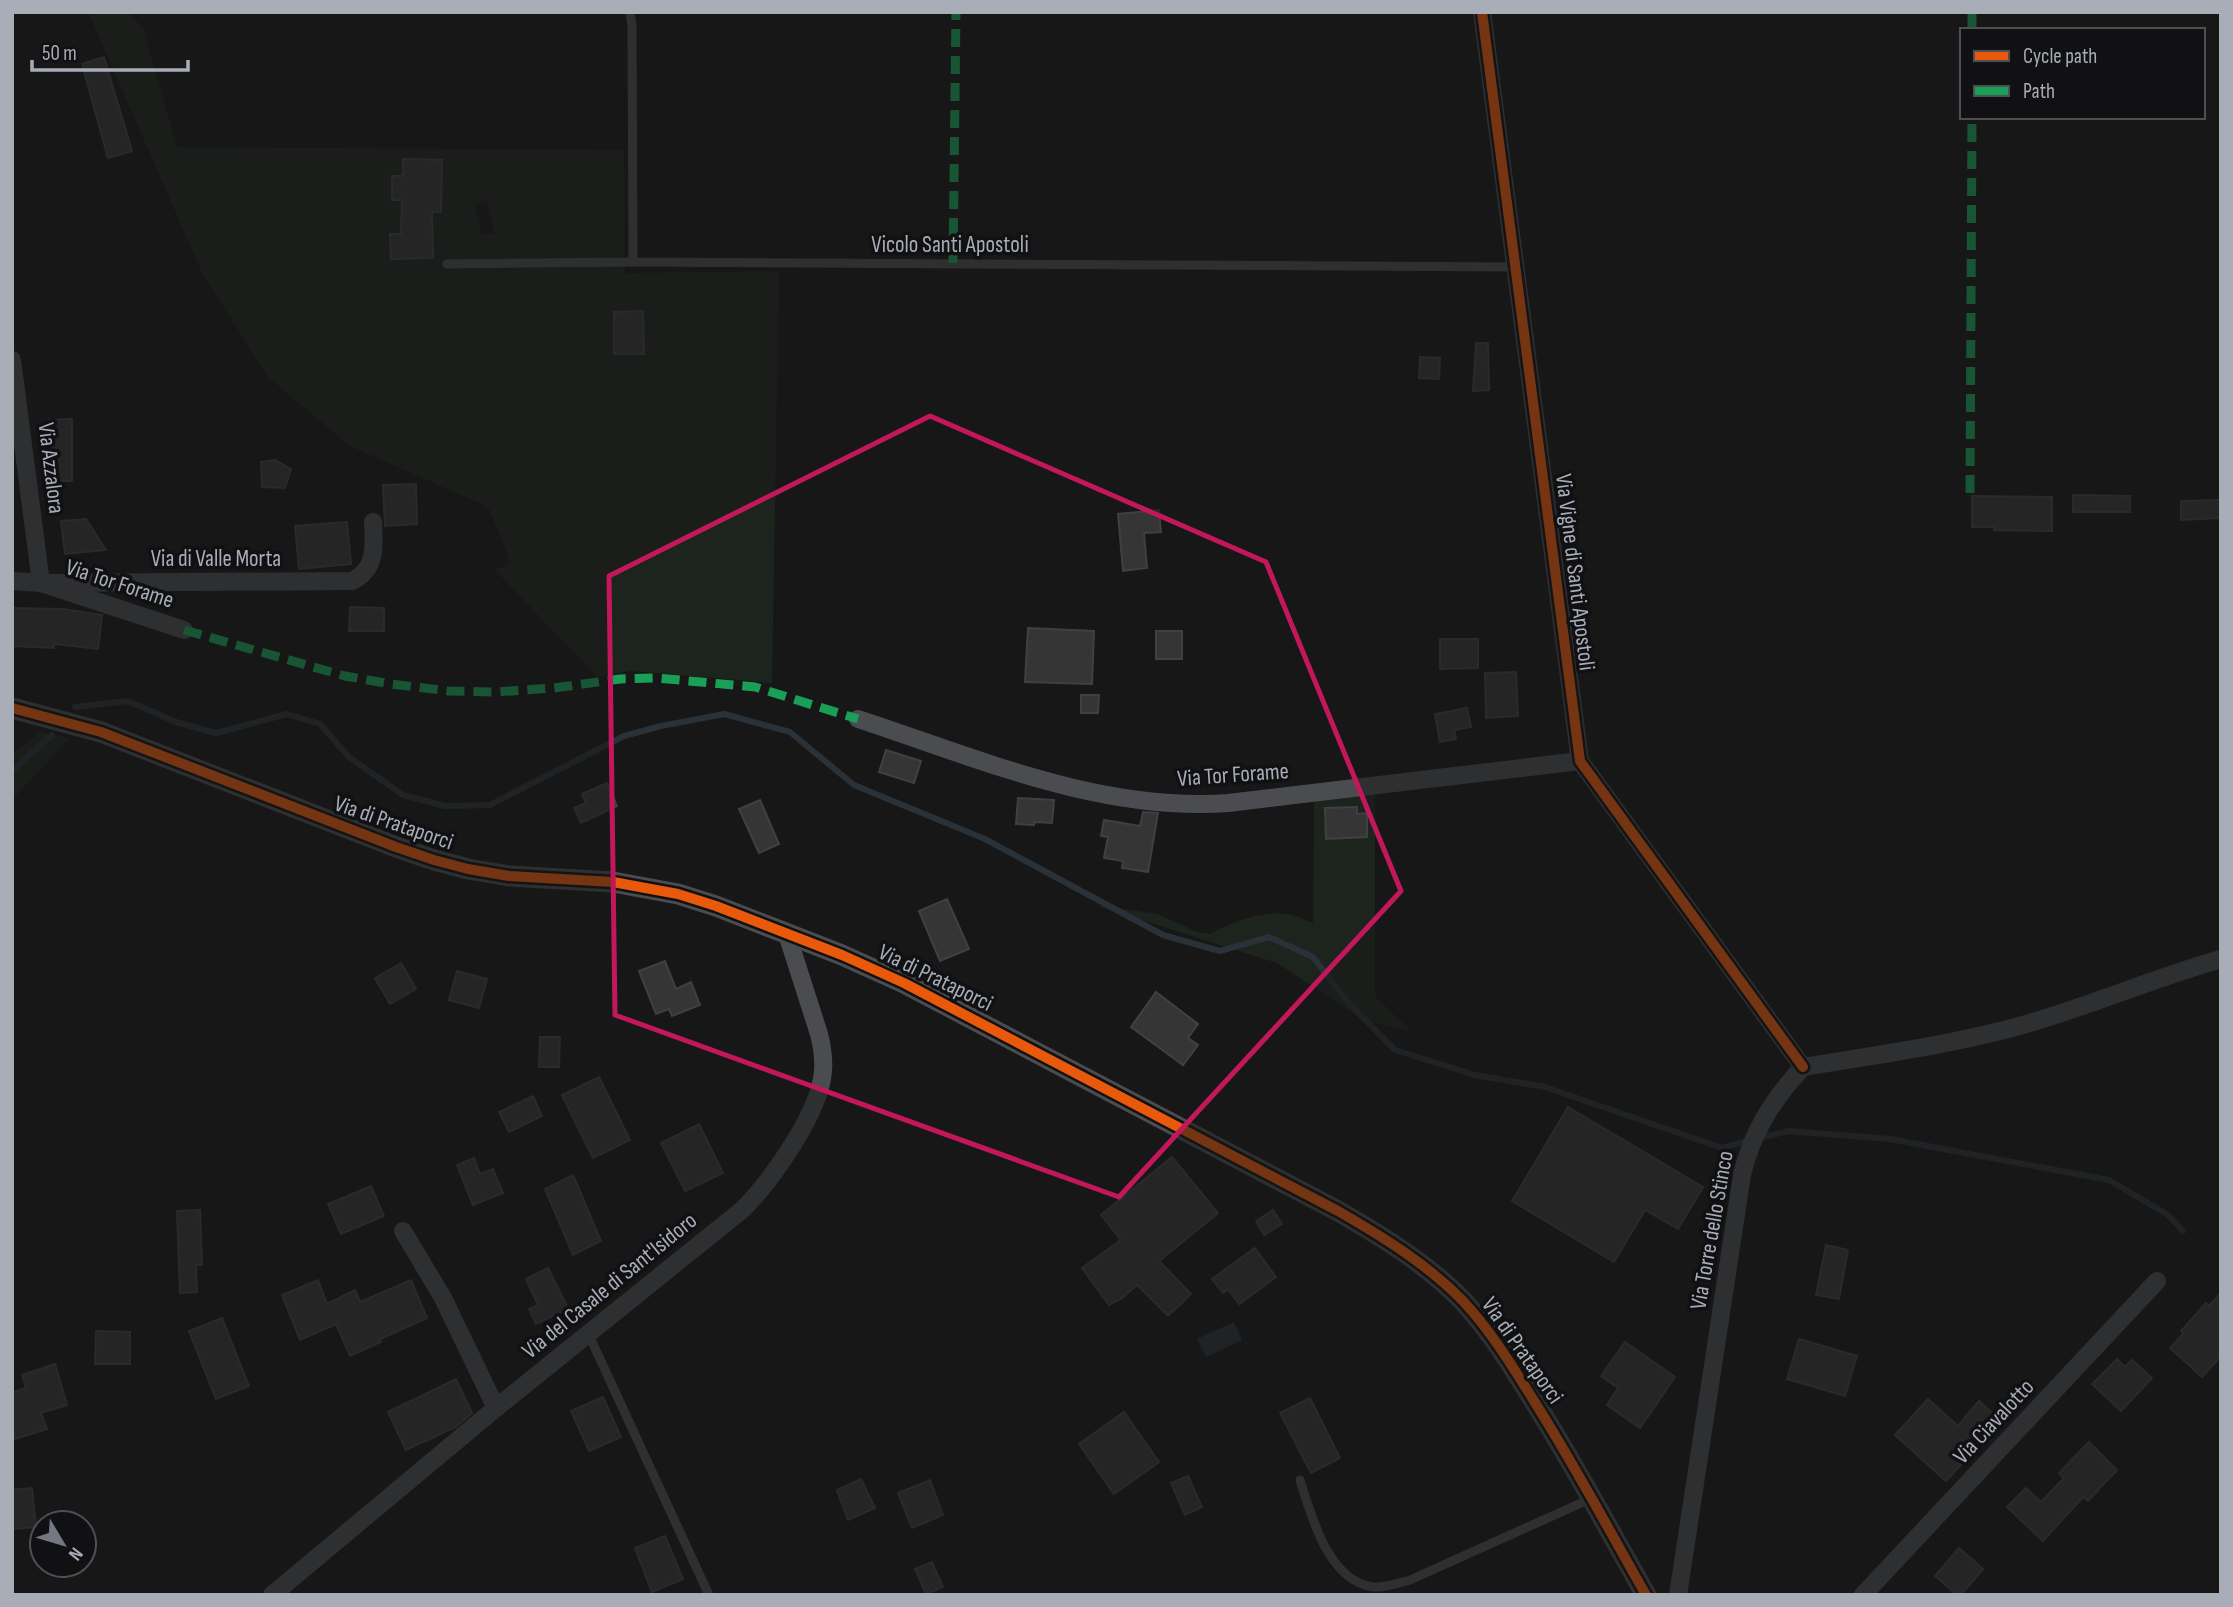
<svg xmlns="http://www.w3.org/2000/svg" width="2233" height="1607" viewBox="0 0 2233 1607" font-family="'Sofia Sans Condensed',sans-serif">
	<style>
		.green { fill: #1d241e; fill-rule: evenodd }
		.water { fill: #2a3239 }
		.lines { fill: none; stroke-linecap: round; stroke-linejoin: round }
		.stream { stroke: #2a3239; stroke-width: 6 }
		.building { fill: #353536; stroke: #3f4043; stroke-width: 2 }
		.service { stroke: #4b4c50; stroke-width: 9 }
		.minor { stroke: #4b4c50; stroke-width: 18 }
		.tertiary { stroke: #4b4c50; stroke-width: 21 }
		.quiet { stroke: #1a9f57; stroke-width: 9; stroke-dasharray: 18 9; stroke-linecap: butt }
		.cycleway-casing { stroke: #111113; stroke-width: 15 }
		.cycleway { stroke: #e8590c; stroke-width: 10 }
		.marked { fill: none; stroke: #c2185b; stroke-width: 5; stroke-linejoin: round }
		.labels { text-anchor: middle; stroke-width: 7; stroke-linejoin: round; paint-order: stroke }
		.street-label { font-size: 23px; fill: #a8adb8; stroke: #111113 }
	</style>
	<rect width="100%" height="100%" fill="#171717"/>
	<g class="green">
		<path d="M88,12H128L143,28L177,147L624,150L625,273L779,271L772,683L630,671L597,677L495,570L511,563L488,507L350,446L269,378L203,275ZM403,159L442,160L441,212L402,211V200H392V176H403ZM487,200L494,233L482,235L474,204Z"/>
		<polygon points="40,732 70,738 12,800 12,754"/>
		<path d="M1375,792V996L1412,1032L1364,1020L1277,963L1095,905L1158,914L1197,932L1211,934C1229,922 1266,910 1287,914C1295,915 1305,920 1313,923L1314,801ZM1356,807L1357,814H1367V837L1327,839L1325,808Z"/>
	</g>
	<polygon class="water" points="1234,1322 1242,1340 1206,1357 1197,1339"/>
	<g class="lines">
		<g class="stream">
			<polyline points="75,707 128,701 176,722 216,733 287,714 320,724 350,758 403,795 445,806 490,805 624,736 661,726 724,714 790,732 854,785 985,839 1163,935 1220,951 1269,937 1313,957 1346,1000 1395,1050 1475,1075 1545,1087 1722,1148 1743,1142"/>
			<polyline points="12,771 52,735"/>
			<polyline points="1764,1137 1789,1131 1890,1139 2109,1180 2168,1215 2183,1231"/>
		</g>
	</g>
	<g class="building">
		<polygon points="104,57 132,151 108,158 82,64"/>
		<polygon points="403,159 442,160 441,212 432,212 433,258 391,259 390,234 401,234 402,200 392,200 392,176 403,176"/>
		<polygon points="643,311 644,354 614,354 614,312"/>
		<polygon points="1476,343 1488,343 1489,390 1473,391"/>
		<polygon points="1420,357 1440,358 1439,379 1419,378"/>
		<polygon points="72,419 72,481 49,481 49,420"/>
		<polygon points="275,460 291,469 285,488 262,487 261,462"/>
		<polygon points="416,484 417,524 385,526 383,485"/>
		<polygon points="2073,495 2130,496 2130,512 2073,512"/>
		<polygon points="1972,496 2052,497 2052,531 1994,530 1994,527 1972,527"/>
		<polygon points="2221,500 2221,518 2181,520 2181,501"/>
		<polygon points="1159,510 1161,532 1144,533 1147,568 1123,571 1118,514"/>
		<polygon points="86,519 106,550 65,554 61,521"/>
		<polygon points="347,522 351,564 299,569 295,526"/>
		<polygon points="350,607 384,608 384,631 349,631"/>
		<polygon points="12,608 63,609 102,615 98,649 54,644 54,648 12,646"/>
		<polygon points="1028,628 1094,631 1092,684 1025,682"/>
		<rect x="1156" y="631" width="26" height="28"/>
		<polygon points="1440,639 1478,639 1478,668 1440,669"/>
		<polygon points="1516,672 1518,716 1486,718 1485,673"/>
		<polygon points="1081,695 1099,695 1098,713 1081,713"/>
		<polygon points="1467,708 1471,727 1454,730 1456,739 1440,742 1435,714"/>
		<polygon points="886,750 921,761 914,783 879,772"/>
		<polygon points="607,783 617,806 581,823 574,808 586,803 582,794"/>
		<polygon points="1018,798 1054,800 1052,823 1034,822 1034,825 1016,824"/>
		<polygon points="760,800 779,844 759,853 739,809"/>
		<polygon points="1357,807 1357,814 1367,813 1367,837 1326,839 1325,808"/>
		<polygon points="1143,812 1158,813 1148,872 1122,868 1123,861 1104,858 1108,837 1101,836 1104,820 1140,826"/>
		<polygon points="947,899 969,949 940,961 919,911"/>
		<polygon points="665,961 676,989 691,982 700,1005 672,1016 669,1009 656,1014 639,971"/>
		<polygon points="401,963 416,989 390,1004 375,978"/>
		<polygon points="457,971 487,979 479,1008 449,1000"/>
		<polygon points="1156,992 1198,1024 1188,1038 1198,1045 1183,1065 1131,1027"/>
		<polygon points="540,1037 560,1037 559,1067 539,1067"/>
		<polygon points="599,1077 630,1140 593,1158 562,1095"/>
		<polygon points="533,1096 542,1116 509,1132 499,1112"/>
		<polygon points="1568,1107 1703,1187 1678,1229 1645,1210 1614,1262 1512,1201"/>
		<polygon points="699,1124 723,1173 685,1191 661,1143"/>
		<polygon points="1172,1157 1218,1213 1159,1261 1191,1294 1168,1316 1137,1285 1121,1299 1109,1305 1082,1268 1121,1240 1101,1215"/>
		<polygon points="474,1158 480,1174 493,1169 503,1193 473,1205 457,1165"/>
		<polygon points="573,1175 601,1241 573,1255 545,1189"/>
		<polygon points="371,1186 384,1216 341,1234 328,1204"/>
		<polygon points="200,1210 202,1265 196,1265 197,1292 180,1293 177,1211"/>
		<polygon points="1273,1210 1282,1224 1264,1235 1256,1221"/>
		<polygon points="1826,1245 1848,1250 1839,1299 1816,1295"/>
		<polygon points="1255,1248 1276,1277 1239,1304 1228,1289 1223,1293 1212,1279"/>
		<polygon points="548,1268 568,1308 536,1324 529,1309 538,1305 526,1279"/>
		<polygon points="318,1280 327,1304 355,1290 360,1302 411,1280 427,1318 380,1339 381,1342 350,1356 336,1324 300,1340 282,1295"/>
		<polygon points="2221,1293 2221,1356 2202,1377 2170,1348 2183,1334 2181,1331 2206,1303 2209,1306"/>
		<polygon points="222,1318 249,1386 216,1399 189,1331"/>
		<polygon points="96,1331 130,1332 130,1364 95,1364"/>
		<polygon points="1799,1339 1857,1356 1845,1396 1787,1379"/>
		<polygon points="1625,1342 1675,1377 1640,1428 1607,1405 1618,1388 1601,1376"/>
		<polygon points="2117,1359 2125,1367 2132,1360 2152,1378 2121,1411 2092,1384"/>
		<polygon points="55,1364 67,1405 41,1413 47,1429 12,1440 12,1393 26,1388 22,1375"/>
		<polygon points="456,1379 472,1413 456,1427 406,1450 388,1412"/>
		<polygon points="603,1397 621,1437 589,1451 571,1411"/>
		<polygon points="1310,1398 1340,1458 1311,1473 1280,1413"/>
		<polygon points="1928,1399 1958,1426 1979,1401 1998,1418 1977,1443 1979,1445 1946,1481 1895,1435"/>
		<polygon points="1124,1412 1159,1462 1114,1494 1079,1444"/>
		<polygon points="2089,1442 2117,1470 2088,1501 2083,1497 2043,1541 2007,1507 2026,1488 2041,1502 2064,1478 2059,1473"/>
		<polygon points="1188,1476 1202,1507 1185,1515 1171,1483"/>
		<polygon points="861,1479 875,1508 848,1520 837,1490"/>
		<polygon points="930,1480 943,1515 912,1528 898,1493"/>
		<polygon points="32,1488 36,1527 12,1529 12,1490"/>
		<polygon points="665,1536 683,1579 652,1592 635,1548"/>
		<polygon points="1959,1548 1983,1569 1961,1595 1957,1595 1935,1576"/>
		<polygon points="932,1562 943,1587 926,1594 915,1569"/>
	</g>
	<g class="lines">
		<g class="service">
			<polyline points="630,12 632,26 633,262 1515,267"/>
			<polyline points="447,264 633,262"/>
			<polyline points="588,1333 709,1595"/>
			<path d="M1300,1480C1311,1515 1328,1581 1373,1587C1385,1588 1399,1583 1410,1580L1590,1499"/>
		</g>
		<g class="minor">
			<polyline points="1482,12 1580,761 1803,1067"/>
			<polyline points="12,360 41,583 184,630"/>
			<path d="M12,581L41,583L352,581C377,569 374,546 373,522"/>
			<path d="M858,719C977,758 1100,812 1228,803L1580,761"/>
			<polyline points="403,1231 443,1298 496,1408"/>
			<path d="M272,1595L496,1408L742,1210C771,1181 820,1113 823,1071C824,1059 822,1046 819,1034L787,934"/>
			<path d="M1678,1595L1742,1175C1752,1132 1773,1099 1803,1067C1876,1055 1951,1045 2023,1025C2090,1006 2154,978 2221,959"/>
			<polyline points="1863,1595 2157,1281"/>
		</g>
		<path class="tertiary" d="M12,708L101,732L396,847L434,860L468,869L509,876L613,882L678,894L716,906L842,955L904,983L1338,1211C1383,1237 1427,1264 1463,1301C1491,1331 1513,1367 1534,1401C1574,1464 1609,1530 1646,1595"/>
		<g class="quiet">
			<polyline points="1972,30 1972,12"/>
			<polyline points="953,263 956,12"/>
			<polyline points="1970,493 1972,117"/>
			<polyline points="184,630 345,676 391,684 449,691 495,692 554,688 620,679 657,678 755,687 858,719"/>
		</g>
		<defs>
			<g id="cycleway">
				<polyline points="1482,12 1580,761 1803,1067"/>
				<path d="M12,708L101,732L396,847L434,860L468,869L509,876L613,882L678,894L716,906L842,955L904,983L1338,1211C1383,1237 1427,1264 1463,1301C1491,1331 1513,1367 1534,1401C1574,1464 1609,1530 1646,1595"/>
			</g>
		</defs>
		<use href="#cycleway" class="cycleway-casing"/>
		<use href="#cycleway" class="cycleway"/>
	</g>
	<path d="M0 0H2233V1607H0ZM930,416L1266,562L1401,891L1119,1197L615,1015L609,576Z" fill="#171717" fill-opacity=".55" fill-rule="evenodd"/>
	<path class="marked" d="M930,416L1266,562L1401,891L1119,1197L615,1015L609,576Z"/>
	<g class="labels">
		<g class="street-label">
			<text x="950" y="252">Vicolo Santi Apostoli</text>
			<text transform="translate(52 468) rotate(83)" y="8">Via Azzalora</text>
			<text x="216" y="566">Via di Valle Morta</text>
			<text transform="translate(1576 572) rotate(83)" y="8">Via Vigne di Santi Apostoli</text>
			<text transform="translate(120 583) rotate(18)" y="8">Via Tor Forame</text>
			<text transform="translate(1233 774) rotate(-4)" y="8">Via Tor Forame</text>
			<text transform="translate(394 822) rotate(19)" y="8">Via di Prataporci</text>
			<text transform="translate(936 977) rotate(26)" y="8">Via di Prataporci</text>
			<text transform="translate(1711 1230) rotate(-80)" y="8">Via Torre dello Stinco</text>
			<text transform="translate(609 1285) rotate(-39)" y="8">Via del Casale di Sant'Isidoro</text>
			<text transform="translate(1523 1350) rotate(55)" y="8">Via di Prataporci</text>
			<text transform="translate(1993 1421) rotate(-47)" y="8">Via Ciavalotto</text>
		</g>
	</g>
	<rect width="2233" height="1607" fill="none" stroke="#a8adb8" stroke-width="28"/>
	<rect x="1960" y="28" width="245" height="91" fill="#111113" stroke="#4d4f55" stroke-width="2"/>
	<rect x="1974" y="51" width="35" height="10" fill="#e8590c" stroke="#4d4f55" stroke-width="2"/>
	<text x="2023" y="63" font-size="21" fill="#a8adb8">Cycle path</text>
	<rect x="1974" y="86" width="35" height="10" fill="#1a9f57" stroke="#4d4f55" stroke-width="2"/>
	<text x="2023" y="98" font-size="21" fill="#a8adb8">Path</text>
	<g transform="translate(63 1544) rotate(128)"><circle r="33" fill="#111113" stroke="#4d4f55" stroke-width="2"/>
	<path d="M0-5L12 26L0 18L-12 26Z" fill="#757880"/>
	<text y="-10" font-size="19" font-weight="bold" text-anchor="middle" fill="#a8adb8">N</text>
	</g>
	<path d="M32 60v10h156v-10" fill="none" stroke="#a8adb8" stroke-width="3.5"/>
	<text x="42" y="60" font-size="21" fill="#a8adb8" stroke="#111113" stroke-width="5" paint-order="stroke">50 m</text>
</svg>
